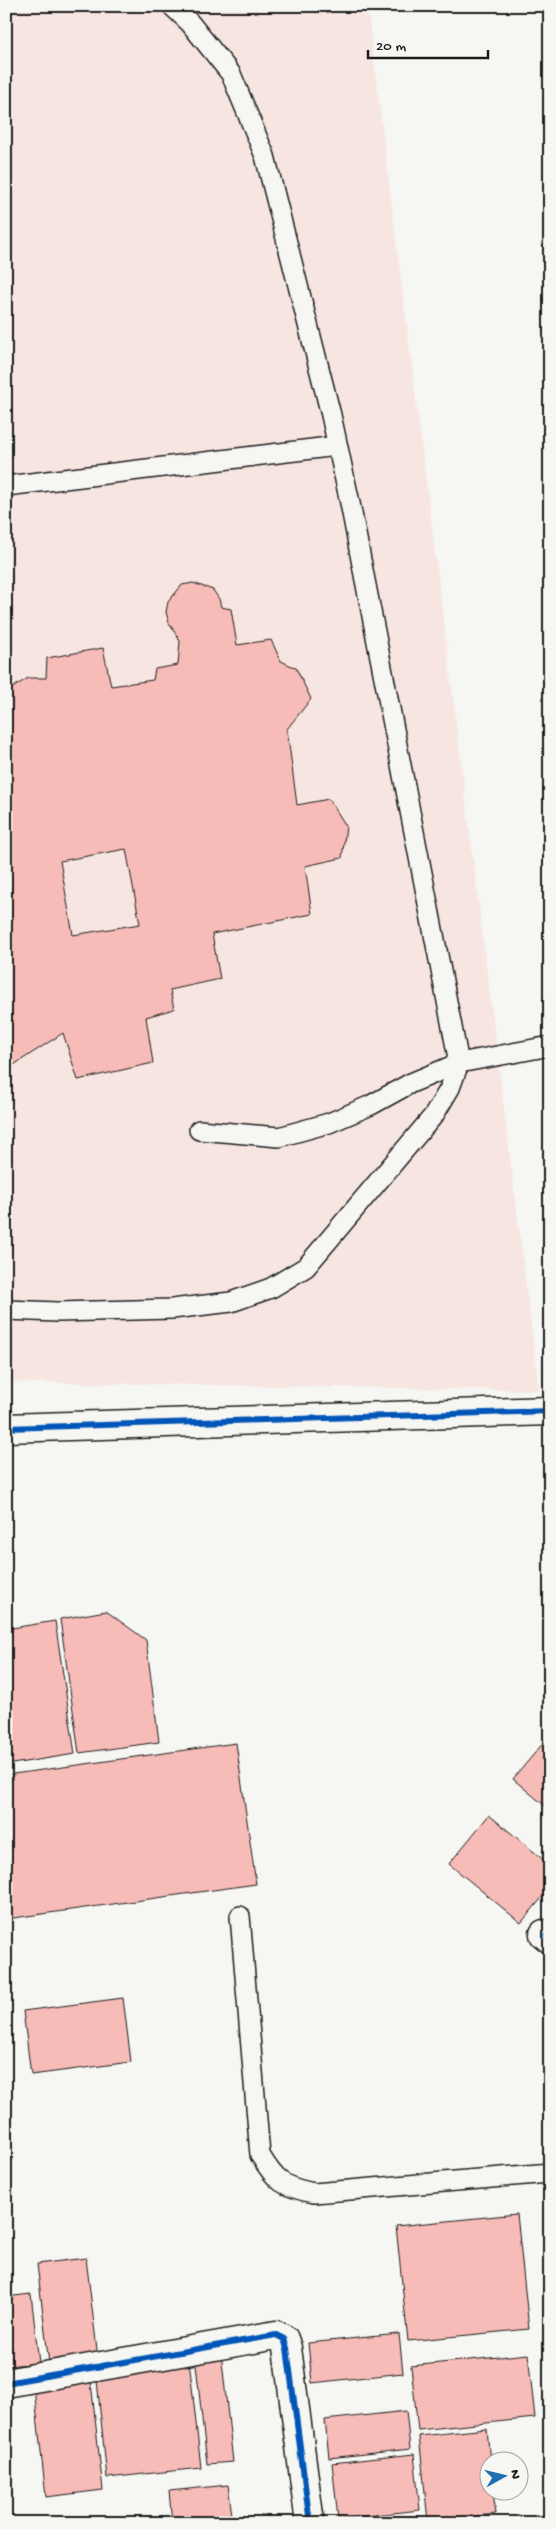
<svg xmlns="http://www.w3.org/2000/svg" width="556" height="2529" viewBox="0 0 556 2529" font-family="'Gochi Hand',sans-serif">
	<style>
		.built { fill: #f7e5e1 }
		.building { fill: #f8bcb8; stroke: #1c1c1c; fill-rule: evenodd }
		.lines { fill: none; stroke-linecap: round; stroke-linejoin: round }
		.service-casing { stroke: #1c1c1c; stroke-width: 22 }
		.minor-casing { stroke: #1c1c1c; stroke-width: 31 }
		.tertiary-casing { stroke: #1c1c1c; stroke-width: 31 }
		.service { stroke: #f6f6f2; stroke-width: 19 }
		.minor { stroke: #f6f6f2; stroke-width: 28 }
		.tertiary { stroke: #f6f6f2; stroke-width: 28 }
		.quiet { stroke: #3fa9f5; stroke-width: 5; stroke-dasharray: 10 5; stroke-linecap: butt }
		.cycleway-casing { stroke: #f6f6f2; stroke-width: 9 }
		.cycleway { stroke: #0057b8; stroke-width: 6 }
	</style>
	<rect width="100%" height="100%" fill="#f6f6f2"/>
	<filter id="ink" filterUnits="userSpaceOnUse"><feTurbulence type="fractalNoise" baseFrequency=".02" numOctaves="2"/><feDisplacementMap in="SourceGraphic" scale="10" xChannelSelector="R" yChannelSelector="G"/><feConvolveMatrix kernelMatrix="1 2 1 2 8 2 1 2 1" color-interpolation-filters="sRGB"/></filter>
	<g filter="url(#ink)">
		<polygon class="built" points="6,6 367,6 539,1390 6,1382"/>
		<g class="building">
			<path d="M193,583L213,590L219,599L221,607L231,609L237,645L271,640L281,661L296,668L311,699L287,729L297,805L329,799L346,826L342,858L305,866L312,914L212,934L220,979L170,990L174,1009L146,1017L153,1063L78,1080L63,1033L6,1070V692L28,678H46L47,658L103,648L111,686L153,680L155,669L178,665L180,641L169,623L166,612L168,602L182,585ZM126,849L140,924L73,935L60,861Z"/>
			<polygon points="106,1611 146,1640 159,1742 79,1753 60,1619"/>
			<polygon points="55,1621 75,1754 6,1765 6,1629"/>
			<polygon points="550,1735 550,1810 513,1779"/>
			<polygon points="236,1743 256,1884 6,1919 6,1775"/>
			<polygon points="489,1815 550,1865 550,1888 521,1923 449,1864"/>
			<polygon points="123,1998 131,2062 31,2075 23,2011"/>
			<polygon points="517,2214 529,2329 408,2341 396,2226"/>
			<polygon points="86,2258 98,2358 49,2364 37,2264"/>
			<polygon points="31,2294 39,2363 6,2366 6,2297"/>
			<polygon points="399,2334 403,2373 312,2383 308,2343"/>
			<polygon points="221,2352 233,2462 207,2464 195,2355"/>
			<polygon points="528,2354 535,2418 418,2430 411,2366"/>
			<polygon points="189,2360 201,2468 107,2478 96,2371"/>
			<polygon points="91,2382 103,2490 46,2497 34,2388"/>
			<polygon points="406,2411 410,2449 329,2458 325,2420"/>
			<polygon points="487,2429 490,2462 488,2492 493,2492 496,2514 428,2521 419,2436"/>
			<polygon points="414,2454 420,2510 338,2519 332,2463"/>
			<polygon points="228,2485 233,2523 172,2523 169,2491"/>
		</g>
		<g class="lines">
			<defs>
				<g id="service">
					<polyline points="172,6 190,23 231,74 265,156 331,415 350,503 459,1063 550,1046"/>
					<polyline points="6,486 337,446"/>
					<polyline points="199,1130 279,1137 329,1123 371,1105 411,1083 459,1063"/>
					<polyline points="6,1310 58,1312 172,1309 231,1302 271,1288 306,1267 434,1115 450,1088 459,1063"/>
					<path d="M240,1916L260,2155C276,2182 283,2187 314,2193L550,2173"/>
				</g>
				<g id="minor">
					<polyline points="544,1934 550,1939"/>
					<polyline points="6,2383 276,2335 284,2339 287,2348 310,2523"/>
				</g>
				<polyline id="tertiary" points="6,1428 550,1411"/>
			</defs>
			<use href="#service" class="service-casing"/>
			<use href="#minor" class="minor-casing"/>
			<use href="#tertiary" class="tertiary-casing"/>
			<use href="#service" class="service"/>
			<use href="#minor" class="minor"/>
			<use href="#tertiary" class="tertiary"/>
			<polyline class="quiet" points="544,1934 550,1939"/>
			<defs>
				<g id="cycleway">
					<polyline points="6,1428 550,1411"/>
					<polyline points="6,2383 276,2335 284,2339 287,2348 310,2523"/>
				</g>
			</defs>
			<use href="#cycleway" class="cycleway-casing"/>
			<use href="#cycleway" class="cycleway"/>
		</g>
	</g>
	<rect width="556" height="2529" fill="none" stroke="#f6f6f2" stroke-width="25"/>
	<rect x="12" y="12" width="531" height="2504" fill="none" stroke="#1c1c1c" stroke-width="2" filter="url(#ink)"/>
	<g transform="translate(504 2476) rotate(82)"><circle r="24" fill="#f6f6f2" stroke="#9f9f9c"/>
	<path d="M0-4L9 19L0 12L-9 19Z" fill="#1f6fb2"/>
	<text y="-8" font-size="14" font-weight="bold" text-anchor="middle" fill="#1c1c1c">N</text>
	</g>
	<path d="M368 50v8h120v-8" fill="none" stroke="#1c1c1c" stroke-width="2.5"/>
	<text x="376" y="50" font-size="15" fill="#1c1c1c" stroke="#f6f6f2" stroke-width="4" paint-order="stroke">20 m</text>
</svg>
